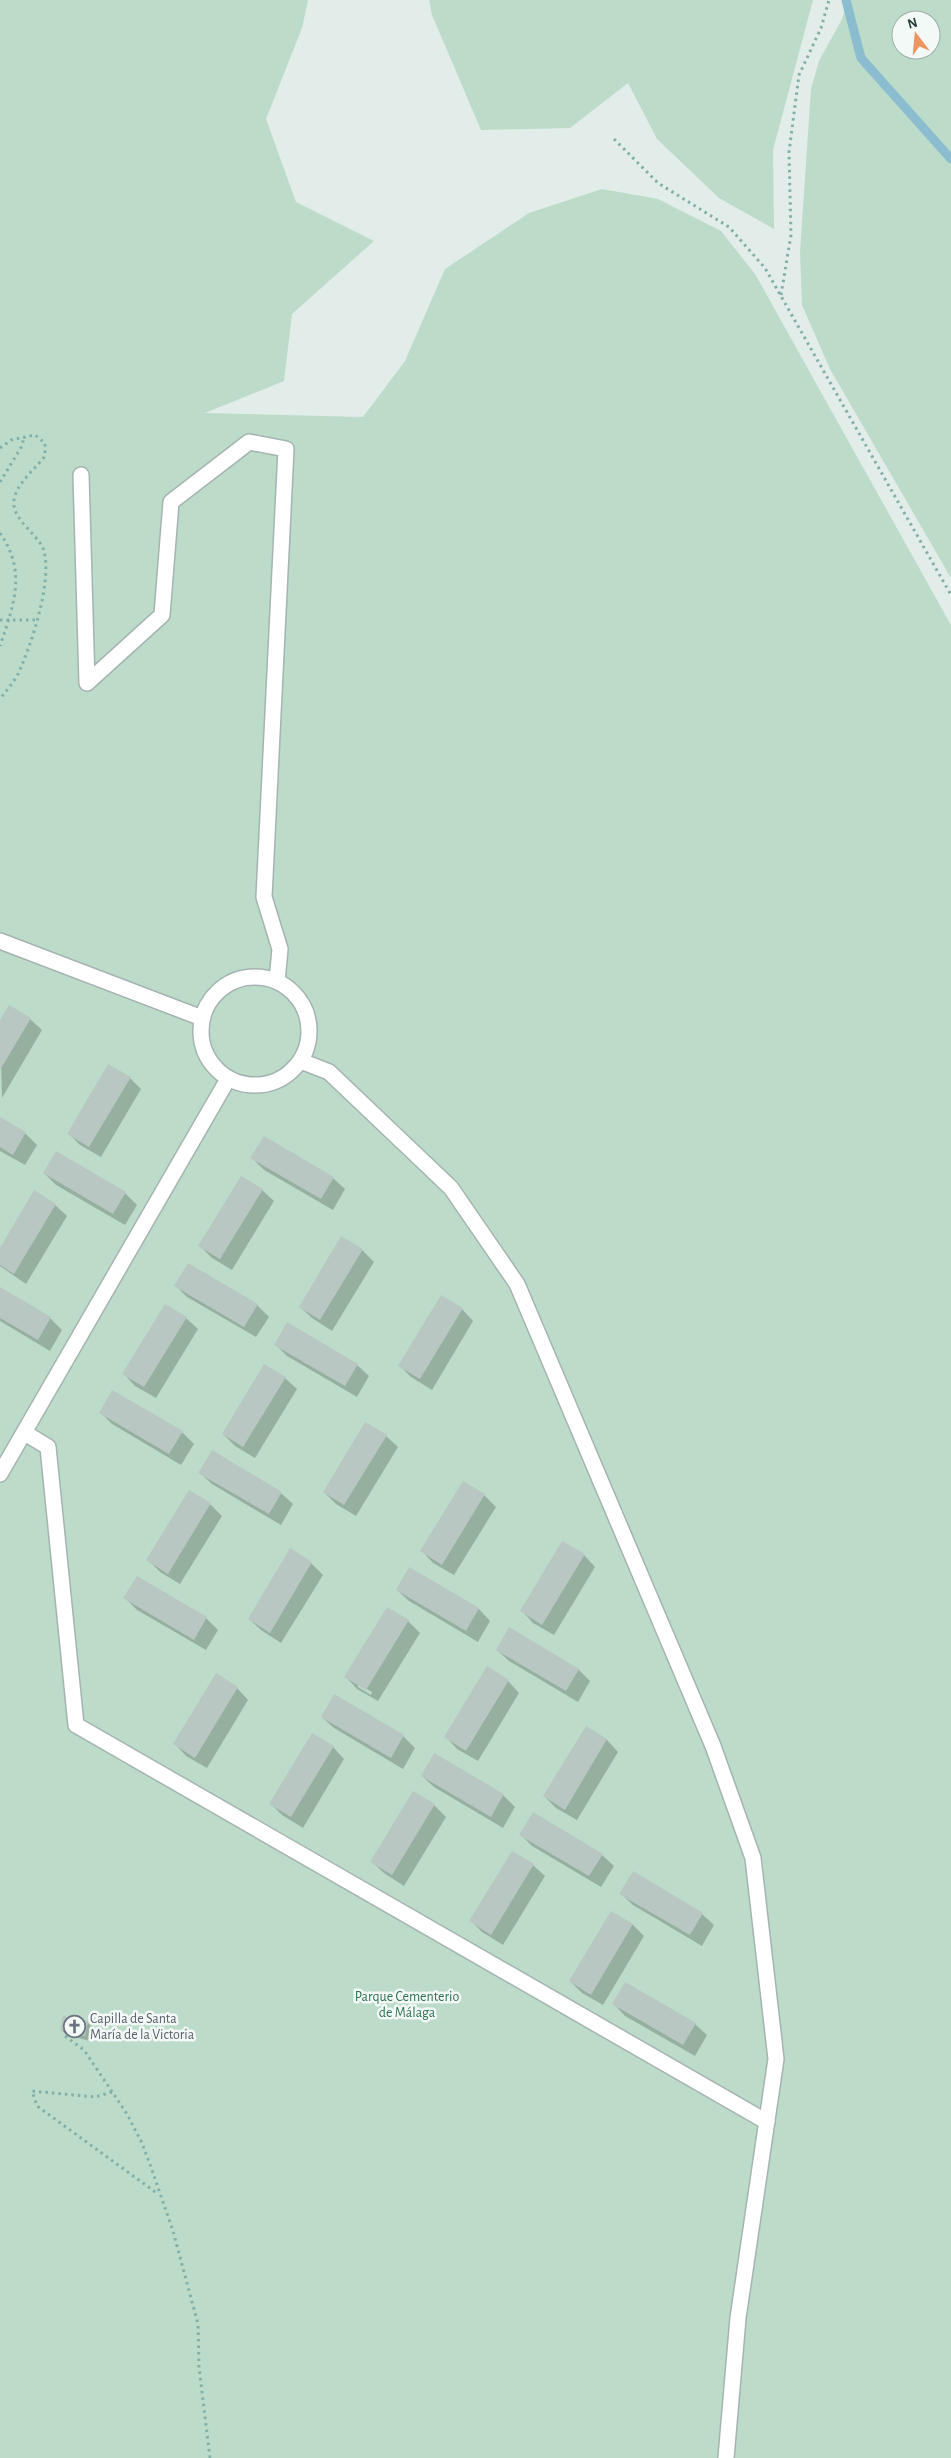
<svg xmlns="http://www.w3.org/2000/svg" width="951" height="2458" viewBox="0 0 951 2458" font-family="'Alegreya Sans',sans-serif">
	<style>
		.green { fill: #bcdcc9; fill-rule: evenodd }
		.shadow { fill: #0003; fill-rule: evenodd }
		.lines { fill: none; stroke-linecap: round; stroke-linejoin: round }
		.stream { stroke: #8cbccf; stroke-width: 9 }
		.building { fill: #b8c7c2 }
		.minor-casing { stroke: #a5b4b1; stroke-width: 18 }
		.path { stroke: #84afa7; stroke-width: 3; stroke-dasharray: 2.5 4; stroke-linecap: butt }
		.minor { stroke: #fff; stroke-width: 15 }
		.labels { text-anchor: middle; stroke-width: 5; stroke-linejoin: round; paint-order: stroke }
		.park-label { font-size: 14px; fill: #2e7252; stroke: #f3f9f6 }
		.worship-label { font-size: 14px; fill: #5b616d; stroke: #f3f9f6; text-anchor: start }
	</style>
	<rect width="100%" height="100%" fill="#e2ece9"/>
	<g class="green">
		<polygon points="0,0 308,0 302,28 266,119 296,202 374,241 292,314 284,381 205,413 363,417 405,361 445,269 529,213 602,189 658,199 721,231 755,274 951,625 951,2458 0,2458"/>
		<polygon points="429,0 813,0 773,150 774,229 719,198 657,139 628,83 570,128 481,130 432,15"/>
		<path d="M848,0H951V578L830,369L802,305L800,252L811,89L819,61L842,19ZM901,20H931V50H901Z"/>
	</g>
	<g class="shadow">
		<polygon points="30,1019 42,1030 2,1098 0,1022"/>
		<polygon points="130,1078 141,1089 101,1157 80,1145 68,1133"/>
		<polygon points="0,1118 25,1133 37,1145 25,1165 0,1151"/>
		<polygon points="57,1153 125,1193 137,1205 125,1225 56,1185 44,1173"/>
		<polygon points="252,1158 333,1178 345,1189 333,1210 264,1170"/>
		<polygon points="262,1190 274,1201 232,1270 212,1258 200,1246"/>
		<polygon points="55,1205 67,1216 26,1284 0,1266 0,1250"/>
		<polygon points="342,1238 362,1250 374,1262 332,1331 312,1318 300,1307"/>
		<polygon points="176,1286 257,1305 269,1317 256,1337 187,1297"/>
		<polygon points="0,1289 50,1318 62,1330 50,1351 0,1321"/>
		<polygon points="462,1309 473,1321 432,1390 411,1377 400,1366"/>
		<polygon points="186,1318 198,1329 156,1398 135,1386 124,1374"/>
		<polygon points="276,1345 357,1365 369,1376 357,1397 287,1356"/>
		<polygon points="285,1378 297,1389 255,1458 235,1446 223,1434"/>
		<polygon points="100,1412 182,1432 194,1444 181,1465 112,1424"/>
		<polygon points="386,1436 398,1447 356,1516 336,1504 324,1492"/>
		<polygon points="200,1473 281,1493 293,1504 281,1525 212,1484"/>
		<polygon points="484,1495 496,1507 454,1575 433,1563 422,1551"/>
		<polygon points="210,1504 222,1516 180,1584 160,1572 148,1560"/>
		<polygon points="584,1555 595,1567 554,1635 533,1623 522,1611"/>
		<polygon points="311,1563 323,1575 281,1643 261,1630 249,1619"/>
		<polygon points="410,1569 479,1609 490,1621 478,1642 409,1601 397,1590"/>
		<polygon points="125,1598 206,1618 218,1630 206,1650 137,1610"/>
		<path d="M408,1621L420,1633L378,1701L357,1689L346,1677ZM358,1684L372,1692L371,1695L358,1687Z"/>
		<polygon points="510,1629 579,1670 590,1681 578,1702 509,1661 497,1650"/>
		<polygon points="508,1681 519,1693 478,1761 457,1749 446,1737"/>
		<polygon points="237,1688 248,1700 207,1768 186,1756 175,1744"/>
		<polygon points="334,1696 403,1736 415,1748 403,1769 334,1728 322,1717"/>
		<polygon points="586,1728 607,1740 618,1752 577,1820 556,1808 544,1796"/>
		<polygon points="333,1747 344,1759 303,1828 282,1815 271,1804"/>
		<polygon points="422,1776 503,1795 515,1807 503,1828 434,1787"/>
		<polygon points="434,1805 446,1817 404,1886 384,1873 372,1862"/>
		<polygon points="521,1835 602,1855 614,1866 601,1887 532,1846"/>
		<polygon points="533,1865 545,1876 503,1945 482,1932 471,1921"/>
		<polygon points="621,1894 702,1914 714,1925 702,1946 633,1905"/>
		<polygon points="612,1913 633,1925 644,1936 603,2005 582,1993 570,1981"/>
		<polygon points="614,2004 695,2024 707,2035 695,2056 625,2016"/>
		<polygon points="87,2022 93,2028 90,2041 67,2035 61,2030"/>
	</g>
	<g class="lines">
		<polyline class="stream" points="846,0 861,58 951,159"/>
	</g>
	<g class="building">
		<polygon points="9,1005 31,1018 0,1070 0,1020"/>
		<polygon points="108,1064 131,1077 89,1147 67,1134"/>
		<polygon points="0,1117 26,1132 13,1155 0,1147"/>
		<polygon points="264,1136 334,1177 321,1199 250,1158"/>
		<polygon points="56,1151 126,1192 113,1214 43,1173"/>
		<polygon points="241,1176 263,1189 220,1259 198,1246"/>
		<polygon points="34,1190 56,1204 14,1274 0,1265 0,1248"/>
		<polygon points="341,1236 363,1249 320,1320 299,1307"/>
		<polygon points="188,1263 258,1304 244,1327 174,1286"/>
		<polygon points="0,1287 51,1317 38,1340 0,1318"/>
		<polygon points="441,1295 463,1308 420,1379 398,1366"/>
		<polygon points="165,1304 187,1317 144,1387 122,1374"/>
		<polygon points="287,1322 358,1364 345,1386 274,1345"/>
		<polygon points="264,1364 286,1377 243,1447 222,1434"/>
		<polygon points="112,1390 183,1431 169,1454 99,1413"/>
		<polygon points="365,1422 387,1435 344,1505 323,1492"/>
		<polygon points="212,1450 282,1492 269,1514 198,1473"/>
		<polygon points="463,1481 485,1494 442,1565 420,1551"/>
		<polygon points="189,1490 211,1503 168,1574 146,1560"/>
		<polygon points="562,1541 585,1554 542,1625 520,1611"/>
		<polygon points="290,1548 312,1562 270,1633 248,1619"/>
		<polygon points="409,1567 479,1608 466,1631 396,1590"/>
		<polygon points="137,1576 207,1617 194,1640 123,1598"/>
		<polygon points="387,1607 409,1620 366,1690 344,1677"/>
		<polygon points="509,1627 579,1669 566,1691 496,1650"/>
		<polygon points="487,1666 509,1680 466,1751 444,1737"/>
		<polygon points="216,1673 238,1687 195,1758 173,1744"/>
		<polygon points="334,1694 404,1735 391,1758 321,1717"/>
		<polygon points="586,1726 607,1739 565,1810 543,1796"/>
		<polygon points="312,1733 334,1746 291,1817 269,1804"/>
		<polygon points="434,1753 504,1794 491,1817 421,1776"/>
		<polygon points="413,1791 435,1804 392,1875 370,1862"/>
		<polygon points="533,1812 603,1854 589,1876 519,1835"/>
		<polygon points="512,1851 534,1864 491,1935 469,1921"/>
		<polygon points="633,1871 703,1913 690,1935 619,1894"/>
		<polygon points="611,1911 633,1924 591,1995 569,1981"/>
		<polygon points="625,1982 696,2023 683,2045 612,2004"/>
		<polygon points="63,2016 88,2021 85,2036 60,2030"/>
	</g>
	<g class="lines">
		<defs>
			<g id="minor">
				<polyline points="81,475 87,683 162,615 171,502 249,442 286,449 264,897 280,949 277,981"/>
				<polyline points="0,941 202,1018"/>
				<circle cx="255" cy="1031" r="54"/>
				<polyline points="301,1061 329,1072 451,1188 517,1284 713,1746 753,1858 776,2059 738,2318 726,2458"/>
				<polyline points="25,1433 48,1447 76,1725 767,2122"/>
				<polyline points="0,1474 228,1079"/>
			</g>
		</defs>
		<use href="#minor" class="minor-casing"/>
		<g class="path">
			<polyline points="614,139 658,183 729,227 765,268 951,595"/>
			<polyline points="781,295 791,235 789,152 799,75 821,28 829,0"/>
			<path d="M0,448L11,440L35,435L45,443V456C36,468 16,484 14,500C11,518 36,533 43,548C54,578 31,646 18,674C13,683 6,691 0,699"/>
			<polyline points="0,482 22,446 24,437"/>
			<path d="M0,533C27,572 14,604 0,646"/>
			<polyline points="0,620 38,620"/>
			<polyline points="65,2036 84,2050 127,2114 142,2143 152,2170 173,2231 198,2324 199,2367 210,2458"/>
			<polyline points="112,2092 95,2097 32,2091 37,2106 158,2194"/>
		</g>
		<use href="#minor" class="minor"/>
	</g>
	<defs>
		<symbol id="church-ring" viewBox="-11 -11 22 22"><circle r="9.5" fill="#f3f9f6" stroke="#6b7280" stroke-width="1.5"/><path d="M-1.2-6h2.4v3.5h3.3v2.4h-3.3V6h-2.4V-.1h-3.3v-2.4h3.3Z" fill="#6b7280"/></symbol>
	</defs>
	<g fill-rule="evenodd">
		<use href="#church-ring" x="62" y="2014" width="25" height="25"/>
	</g>
	<g class="labels">
		<g class="park-label">
			<text x="407" y="2001">Parque Cementerio<tspan x="407" dy="16">de Málaga</tspan></text>
		</g>
		<g class="worship-label">
			<text x="90" y="2023">Capilla de Santa<tspan x="90" dy="16">María de la Victoria</tspan></text>
		</g>
	</g>
	<g transform="translate(916 35) rotate(344)"><circle r="24" fill="#f3f9f6" stroke="#a0aeaa"/>
	<path d="M0-4L9 19L0 12L-9 19Z" fill="#ed955f"/>
	<text y="-8" font-size="14" font-weight="bold" text-anchor="middle" fill="#233d39">N</text>
	</g>
</svg>
